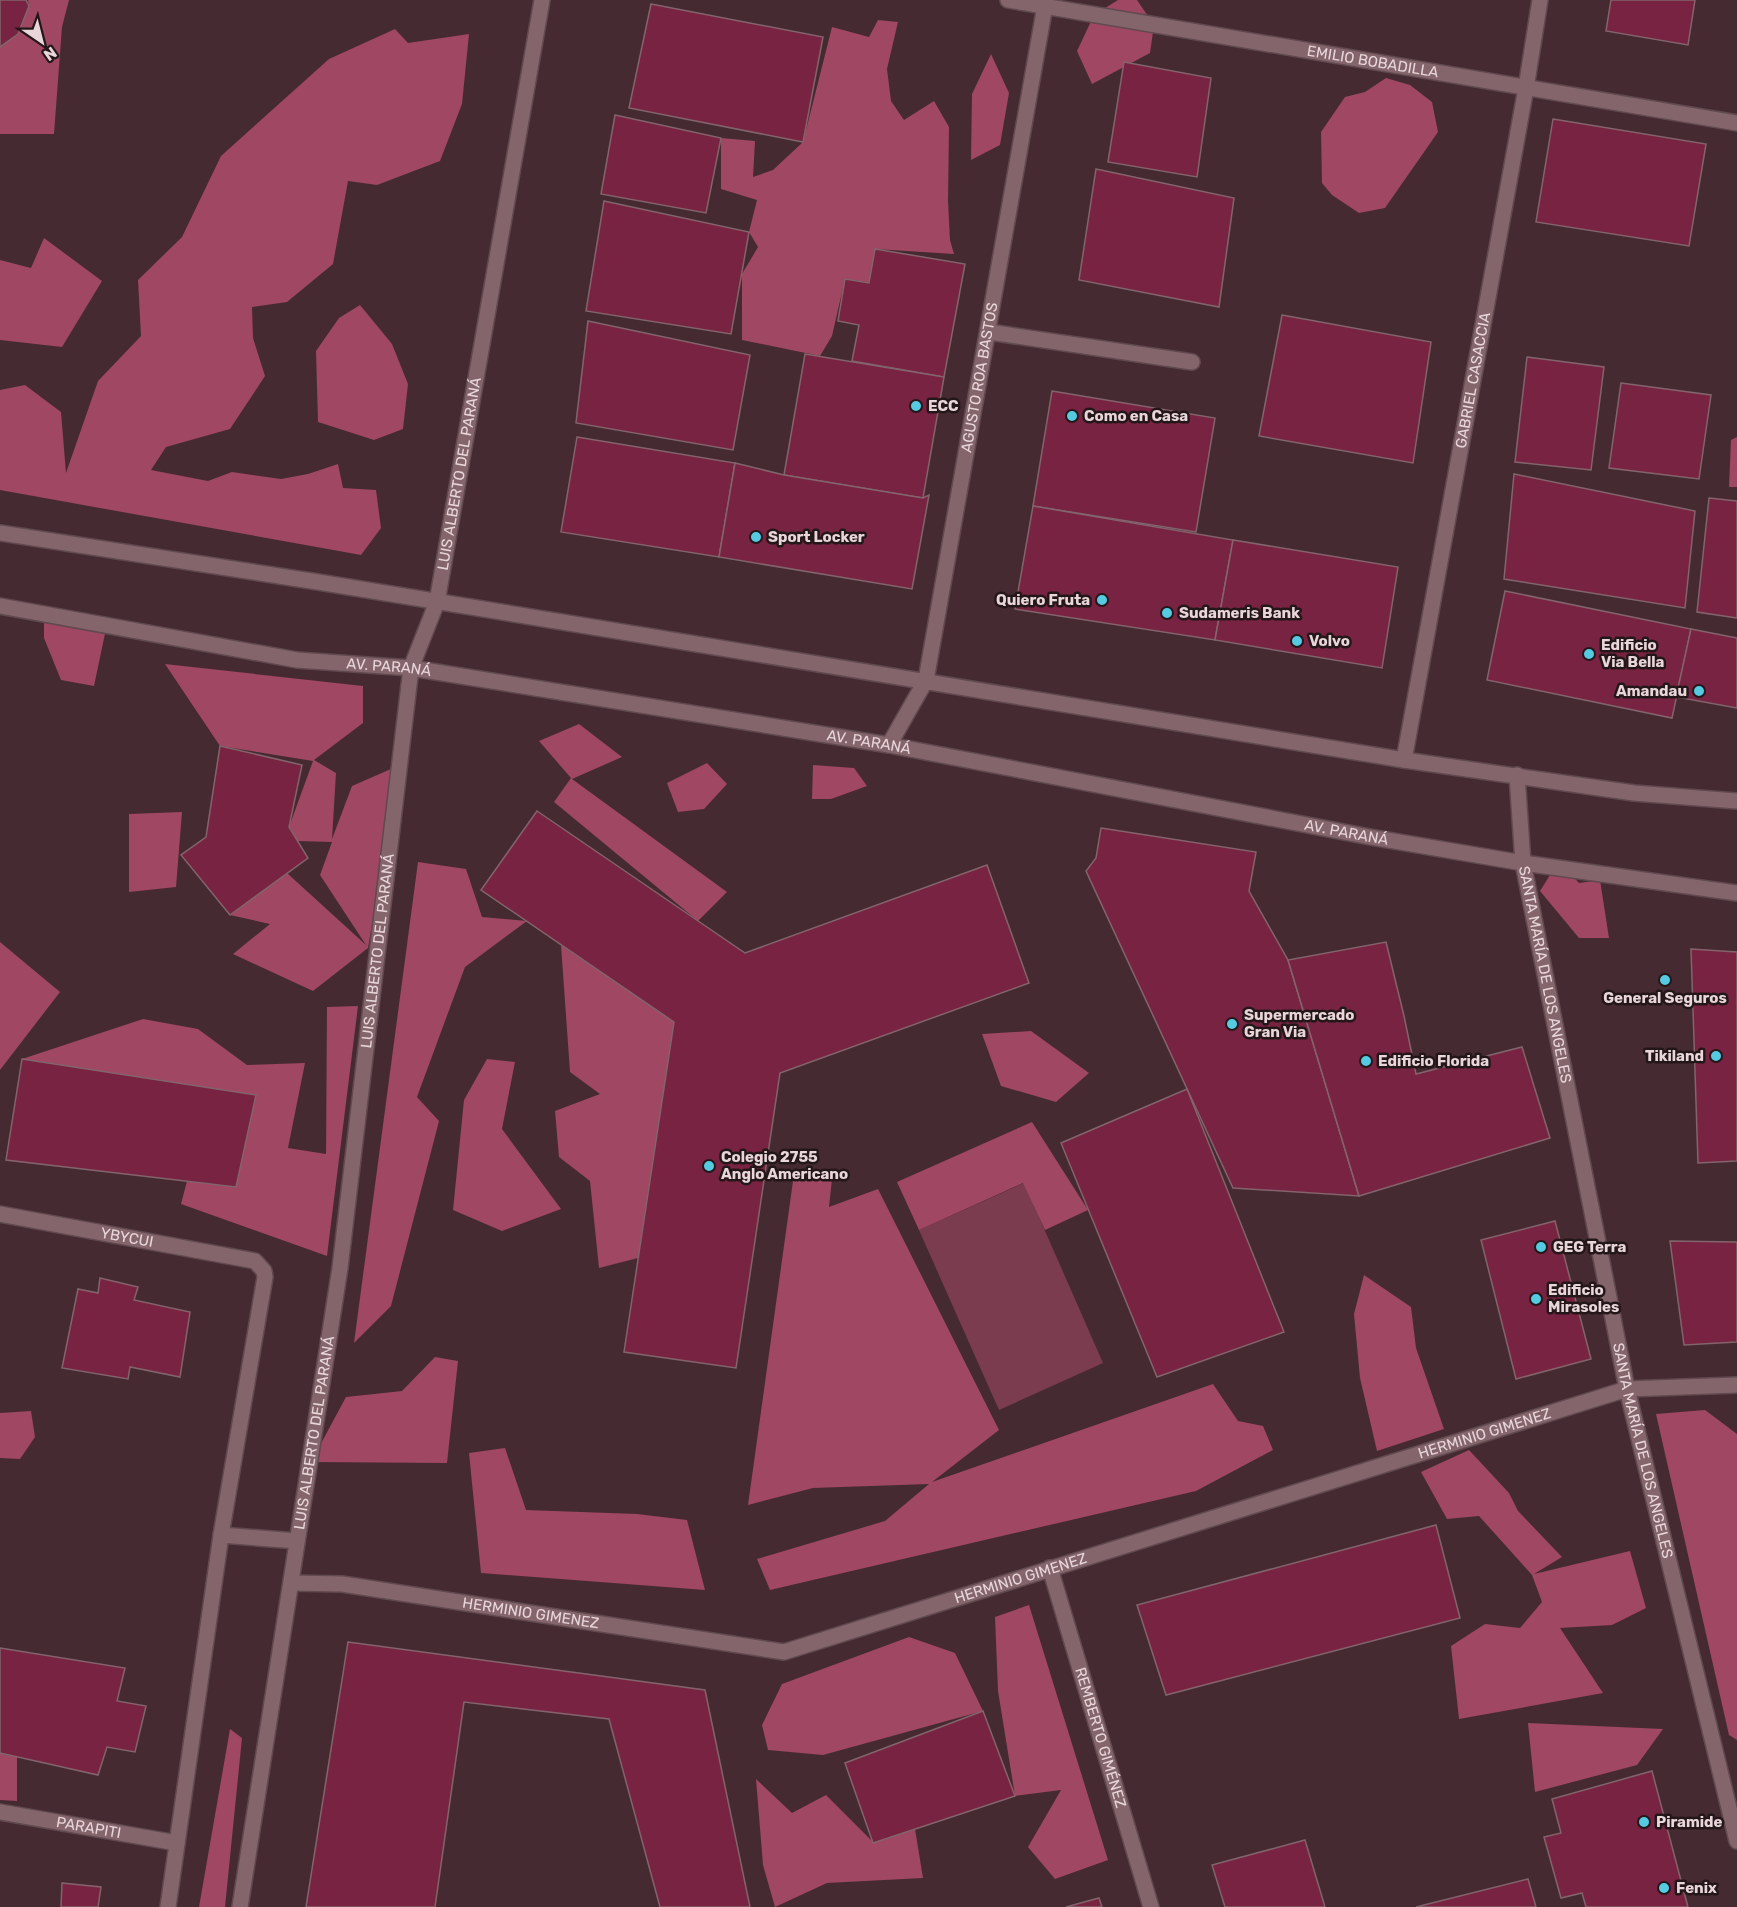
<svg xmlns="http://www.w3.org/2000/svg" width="1737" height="1907" viewBox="0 0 1737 1907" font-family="Rubik,sans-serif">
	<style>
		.green { fill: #7c3c50 }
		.forest { fill: #9f4763 }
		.building { fill: #782341; stroke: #83646c; stroke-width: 1.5 }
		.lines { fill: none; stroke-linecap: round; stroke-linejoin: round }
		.minor-casing { stroke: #60494f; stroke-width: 18 }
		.minor { stroke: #84656c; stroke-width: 15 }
		.poi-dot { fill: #55cae0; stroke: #24171a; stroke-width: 2 }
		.labels { text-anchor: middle; stroke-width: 5; stroke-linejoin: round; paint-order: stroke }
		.street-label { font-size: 15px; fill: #e8d6da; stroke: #24171a }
		.poi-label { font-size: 15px; font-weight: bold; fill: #e8d6da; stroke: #24171a; text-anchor: start }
	</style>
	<rect width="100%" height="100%" fill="#452a32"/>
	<polygon class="green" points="1024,1183 1103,1363 999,1410 919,1230"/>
	<g class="forest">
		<polygon points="28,0 69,0 62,27 54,134 0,134 0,47 18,34 29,6"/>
		<polygon points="1118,0 1137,0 1154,25 1150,53 1092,84 1077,51 1094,15"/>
		<polygon points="878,20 898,22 887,69 891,101 904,120 934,101 949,127 948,201 950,240 954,254 875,249 879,284 845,279 832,336 820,356 742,340 742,274 758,247 749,232 757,200 721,189 721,138 755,141 753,177 773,170 803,142 832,27 869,37"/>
		<polygon points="395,29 408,43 469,34 462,104 440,161 377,185 348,181 333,264 287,302 252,307 253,338 265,376 230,429 166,447 151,470 208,481 232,472 281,479 308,474 338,464 343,488 376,490 381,528 361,555 0,490 0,390 25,385 61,412 66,473 98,381 141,336 138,280 182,237 221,156 329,59"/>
		<polygon points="991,54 1009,93 1000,145 971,160 972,94"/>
		<polygon points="1386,78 1410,85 1432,102 1438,132 1385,208 1359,213 1332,195 1322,183 1321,132 1345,97 1365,92"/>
		<polygon points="44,238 102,281 62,347 0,340 0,260 31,268"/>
		<polygon points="360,305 392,344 408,384 403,429 374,440 318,422 316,351 339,318"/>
		<polygon points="1737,437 1737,487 1729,487 1731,440"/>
		<polygon points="44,609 107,624 94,686 61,680 44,638"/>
		<polygon points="165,664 363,686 363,723 314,760 336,773 332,839 352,786 400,765 368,948 313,991 233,954 270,924 230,915 287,873 366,945 320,875 332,842 298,841 289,827 313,761 220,746"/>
		<polygon points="579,724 622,757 572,779 727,892 698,921 554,802 571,778 539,741"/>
		<polygon points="707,763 727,784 704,809 678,812 667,783"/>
		<polygon points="813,765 854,768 867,786 831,799 812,799"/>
		<polygon points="182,812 176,887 129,892 129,814"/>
		<polygon points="418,862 466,869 482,917 527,921 465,967 417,1097 439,1121 391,1306 354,1343"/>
		<polygon points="1566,869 1579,883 1600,880 1609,938 1579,938 1540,891 1550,875"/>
		<polygon points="0,942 60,992 0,1070"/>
		<polygon points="561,945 674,1022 638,1258 599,1268 590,1181 559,1157 555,1111 600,1094 570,1072"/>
		<polygon points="358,1006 327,1256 181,1204 187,1181 236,1187 255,1095 22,1059 143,1019 198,1029 247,1065 305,1063 288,1148 326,1154 327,1007"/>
		<polygon points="1031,1031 1089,1073 1056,1102 1001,1086 982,1034"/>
		<polygon points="487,1059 515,1062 502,1129 561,1209 502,1231 453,1210 464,1100"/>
		<polygon points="1032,1122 1088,1210 1045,1230 1023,1183 919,1230 897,1182"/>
		<polygon points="832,1179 829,1207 878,1189 999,1430 932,1482 1213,1384 1238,1421 1263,1426 1273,1450 1196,1491 770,1590 757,1559 885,1521 929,1484 813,1488 748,1505 793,1181"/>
		<polygon points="1364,1275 1411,1307 1416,1348 1444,1429 1377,1451 1360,1378 1354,1314"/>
		<polygon points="435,1357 458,1361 447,1463 311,1462 346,1397 402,1391"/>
		<polygon points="1705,1410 1737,1434 1737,1740 1729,1735 1656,1414"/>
		<polygon points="31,1411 35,1437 20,1459 0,1458 0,1413"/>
		<polygon points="505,1448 526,1510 637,1514 687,1520 705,1590 481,1573 469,1453"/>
		<polygon points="1469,1450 1509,1493 1518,1511 1562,1557 1534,1574 1630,1551 1646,1608 1612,1625 1560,1628 1603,1693 1459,1719 1451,1646 1485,1624 1520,1628 1542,1602 1532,1575 1479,1516 1447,1519 1421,1472"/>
		<polygon points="1029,1605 1108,1860 1055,1879 1028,1847 1061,1790 1015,1796 998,1691 995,1617"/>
		<polygon points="909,1637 955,1653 983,1711 823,1755 768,1750 762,1725 782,1684"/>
		<polygon points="1528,1723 1663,1729 1637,1765 1535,1792"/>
		<polygon points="230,1729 242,1738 225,1907 199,1907"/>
		<polygon points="0,1753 17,1757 17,1801 0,1800"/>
		<polygon points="756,1779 792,1813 826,1795 873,1842 915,1829 923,1878 827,1883 775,1907 763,1865"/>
	</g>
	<g class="building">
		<polygon points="0,0 26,0 29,6 18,34 0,47"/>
		<polygon points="1611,0 1695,0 1688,45 1606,31"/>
		<polygon points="651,4 823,37 803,142 629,108"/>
		<polygon points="1124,62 1211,78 1197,177 1108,162"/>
		<polygon points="615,115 721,138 706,213 601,194"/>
		<polygon points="1553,119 1706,144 1689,246 1536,222"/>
		<polygon points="1096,169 1234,198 1219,307 1079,280"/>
		<polygon points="604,201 749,232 731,334 586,311"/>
		<polygon points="875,249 965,264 944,377 852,361 859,325 838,321 845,279 869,283"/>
		<polygon points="1282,315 1431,342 1413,463 1259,436"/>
		<polygon points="588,321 750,355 733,450 576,423"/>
		<polygon points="805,354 944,377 923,498 784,475"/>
		<polygon points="1527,357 1604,367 1591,470 1515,462"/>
		<polygon points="1621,383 1711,395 1699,479 1609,468"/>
		<polygon points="1052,391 1215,418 1196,532 1033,506"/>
		<polygon points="577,437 735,463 719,557 561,532"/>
		<polygon points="735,463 784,475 923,498 929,495 912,589 719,557"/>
		<polygon points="1514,474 1695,511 1685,608 1504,579"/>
		<polygon points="1709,498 1737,501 1737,618 1697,612"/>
		<polygon points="1033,506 1233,540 1215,640 1015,609"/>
		<polygon points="1233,540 1398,567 1382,668 1215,640"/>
		<polygon points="1505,591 1691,629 1672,718 1487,680"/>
		<polygon points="1691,629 1737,638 1737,708 1676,697"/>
		<polygon points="220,746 302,765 289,827 308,858 230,915 181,855 206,837"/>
		<polygon points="537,811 745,953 987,865 1029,983 780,1073 736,1368 624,1352 674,1022 481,890"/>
		<polygon points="1101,828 1256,852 1249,891 1288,960 1359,1196 1233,1188 1086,871 1096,858"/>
		<polygon points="1386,942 1404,1016 1416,1074 1522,1047 1550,1138 1359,1196 1288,960"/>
		<polygon points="1691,949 1737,952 1737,1161 1698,1163"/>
		<polygon points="22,1059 256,1095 236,1187 6,1160"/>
		<polygon points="1187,1089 1284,1332 1157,1377 1061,1143"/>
		<polygon points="1555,1221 1591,1359 1516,1379 1481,1240"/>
		<polygon points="1670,1241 1737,1242 1737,1342 1684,1345"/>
		<polygon points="100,1278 138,1287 134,1300 190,1312 180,1377 130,1367 128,1379 62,1368 78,1289 98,1293"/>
		<polygon points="1436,1525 1460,1618 1166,1695 1137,1605"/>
		<polygon points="348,1642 705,1690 750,1907 660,1907 609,1719 464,1702 435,1907 306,1907"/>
		<polygon points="0,1648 125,1668 117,1701 146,1706 135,1752 107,1747 98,1775 0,1753"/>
		<polygon points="983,1711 1015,1796 873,1843 845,1763"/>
		<polygon points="1652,1771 1688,1907 1586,1907 1582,1893 1561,1898 1544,1837 1561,1833 1552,1799"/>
		<polygon points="1305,1840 1325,1907 1225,1907 1212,1865"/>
		<polygon points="1528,1879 1536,1907 1416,1907"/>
		<polygon points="62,1883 101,1887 98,1907 61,1907"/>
		<polygon points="1099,1898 1102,1907 1066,1907"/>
	</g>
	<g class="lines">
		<defs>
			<g id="minor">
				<path id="s1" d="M1008,0L1737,123"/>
				<polyline points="989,332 1192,362"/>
				<polyline points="0,533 318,582 1404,760 1634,793 1737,801"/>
				<path id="s2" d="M0,606L297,660L411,668L889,745L1370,837L1523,863L1737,893"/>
				<path id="s3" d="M889,745L926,680L1046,0"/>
				<path id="s4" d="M1404,760L1526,88L1540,0"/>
				<path id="s5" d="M1517,775L1523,863L1627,1389L1737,1841"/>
				<path id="s6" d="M0,1214L255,1261L264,1271L265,1277L221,1535L168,1907"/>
				<polyline points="221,1535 297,1541"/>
				<path id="s7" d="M1050,1568L1151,1907"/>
				<path id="s8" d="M291,1583L342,1584L784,1652L1627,1389L1737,1385"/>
				<path id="s9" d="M0,1812L177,1843"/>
				<path id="s10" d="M240,1907L340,1268L411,668L437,602L542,0"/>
			</g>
		</defs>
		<use href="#minor" class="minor-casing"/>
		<use href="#minor" class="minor"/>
	</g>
	<g class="poi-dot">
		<circle cx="916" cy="406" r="6"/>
		<circle cx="1072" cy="416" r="6"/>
		<circle cx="756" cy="537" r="6"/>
		<circle cx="1102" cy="600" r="6"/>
		<circle cx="1167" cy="613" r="6"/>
		<circle cx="1297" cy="641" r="6"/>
		<circle cx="1589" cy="654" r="6"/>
		<circle cx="1699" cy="691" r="6"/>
		<circle cx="1665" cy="980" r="6"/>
		<circle cx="1232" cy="1024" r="6"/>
		<circle cx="1716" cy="1056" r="6"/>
		<circle cx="1366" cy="1061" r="6"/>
		<circle cx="709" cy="1166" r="6"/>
		<circle cx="1541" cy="1247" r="6"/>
		<circle cx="1536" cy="1299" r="6"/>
		<circle cx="1644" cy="1822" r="6"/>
		<circle cx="1664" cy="1888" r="6"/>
	</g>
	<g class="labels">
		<g class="street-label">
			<text dy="5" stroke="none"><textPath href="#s1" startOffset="370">EMILIO BOBADILLA</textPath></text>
			<text dy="5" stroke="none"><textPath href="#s3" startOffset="382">AGUSTO ROA BASTOS</textPath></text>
			<text dy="5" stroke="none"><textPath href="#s4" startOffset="386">GABRIEL CASACCIA</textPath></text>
			<text dy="5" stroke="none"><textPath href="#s10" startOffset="1452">LUIS ALBERTO DEL PARANÁ</textPath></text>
			<text dy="5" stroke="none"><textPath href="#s2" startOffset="394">AV. PARANÁ</textPath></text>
			<text dy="5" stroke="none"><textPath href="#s2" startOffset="880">AV. PARANÁ</textPath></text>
			<text dy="5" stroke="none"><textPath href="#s2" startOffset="1366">AV. PARANÁ</textPath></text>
			<text dy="5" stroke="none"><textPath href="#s10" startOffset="966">LUIS ALBERTO DEL PARANÁ</textPath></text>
			<text dy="5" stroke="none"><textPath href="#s5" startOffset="202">SANTA MARÍA DE LOS ANGELES</textPath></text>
			<text dy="5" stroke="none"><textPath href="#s6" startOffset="129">YBYCUI</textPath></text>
			<text dy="5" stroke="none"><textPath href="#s10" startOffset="480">LUIS ALBERTO DEL PARANÁ</textPath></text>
			<text dy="5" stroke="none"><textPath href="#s8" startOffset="1232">HERMINIO GIMENEZ</textPath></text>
			<text dy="5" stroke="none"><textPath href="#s5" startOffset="688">SANTA MARÍA DE LOS ANGELES</textPath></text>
			<text dy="5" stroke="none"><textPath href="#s8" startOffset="746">HERMINIO GIMENEZ</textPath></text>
			<text dy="5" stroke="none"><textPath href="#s8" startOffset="242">HERMINIO GIMENEZ</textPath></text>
			<text dy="5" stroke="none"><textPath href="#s7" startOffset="177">REMBERTO GIMÉNEZ</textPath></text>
			<text dy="5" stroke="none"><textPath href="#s9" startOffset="90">PARAPITI</textPath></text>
		</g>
		<g class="poi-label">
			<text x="928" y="411">ECC</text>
			<text x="1084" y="421">Como en Casa</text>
			<text x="768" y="542">Sport Locker</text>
			<text x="1090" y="605" text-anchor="end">Quiero Fruta</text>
			<text x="1179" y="618">Sudameris Bank</text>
			<text x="1309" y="646">Volvo</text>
			<text x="1601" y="650">Edificio<tspan x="1601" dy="17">Via Bella</tspan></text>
			<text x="1687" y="696" text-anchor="end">Amandau</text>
			<text x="1665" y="1003" text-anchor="middle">General Seguros</text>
			<text x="1244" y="1020">Supermercado<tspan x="1244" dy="17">Gran Via</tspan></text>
			<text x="1704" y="1061" text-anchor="end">Tikiland</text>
			<text x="1378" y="1066">Edificio Florida</text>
			<text x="721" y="1162">Colegio 2755<tspan x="721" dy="17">Anglo Americano</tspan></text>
			<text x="1553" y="1252">GEG Terra</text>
			<text x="1548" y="1295">Edificio<tspan x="1548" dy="17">Mirasoles</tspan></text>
			<text x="1656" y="1827">Piramide</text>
			<text x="1676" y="1893">Fenix</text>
		</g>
	</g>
	<g transform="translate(42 42) rotate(145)" stroke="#24171a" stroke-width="4.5" paint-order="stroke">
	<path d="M0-4.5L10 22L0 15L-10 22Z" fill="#e8d6da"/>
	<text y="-9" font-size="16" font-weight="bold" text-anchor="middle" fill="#e8d6da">N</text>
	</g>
</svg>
